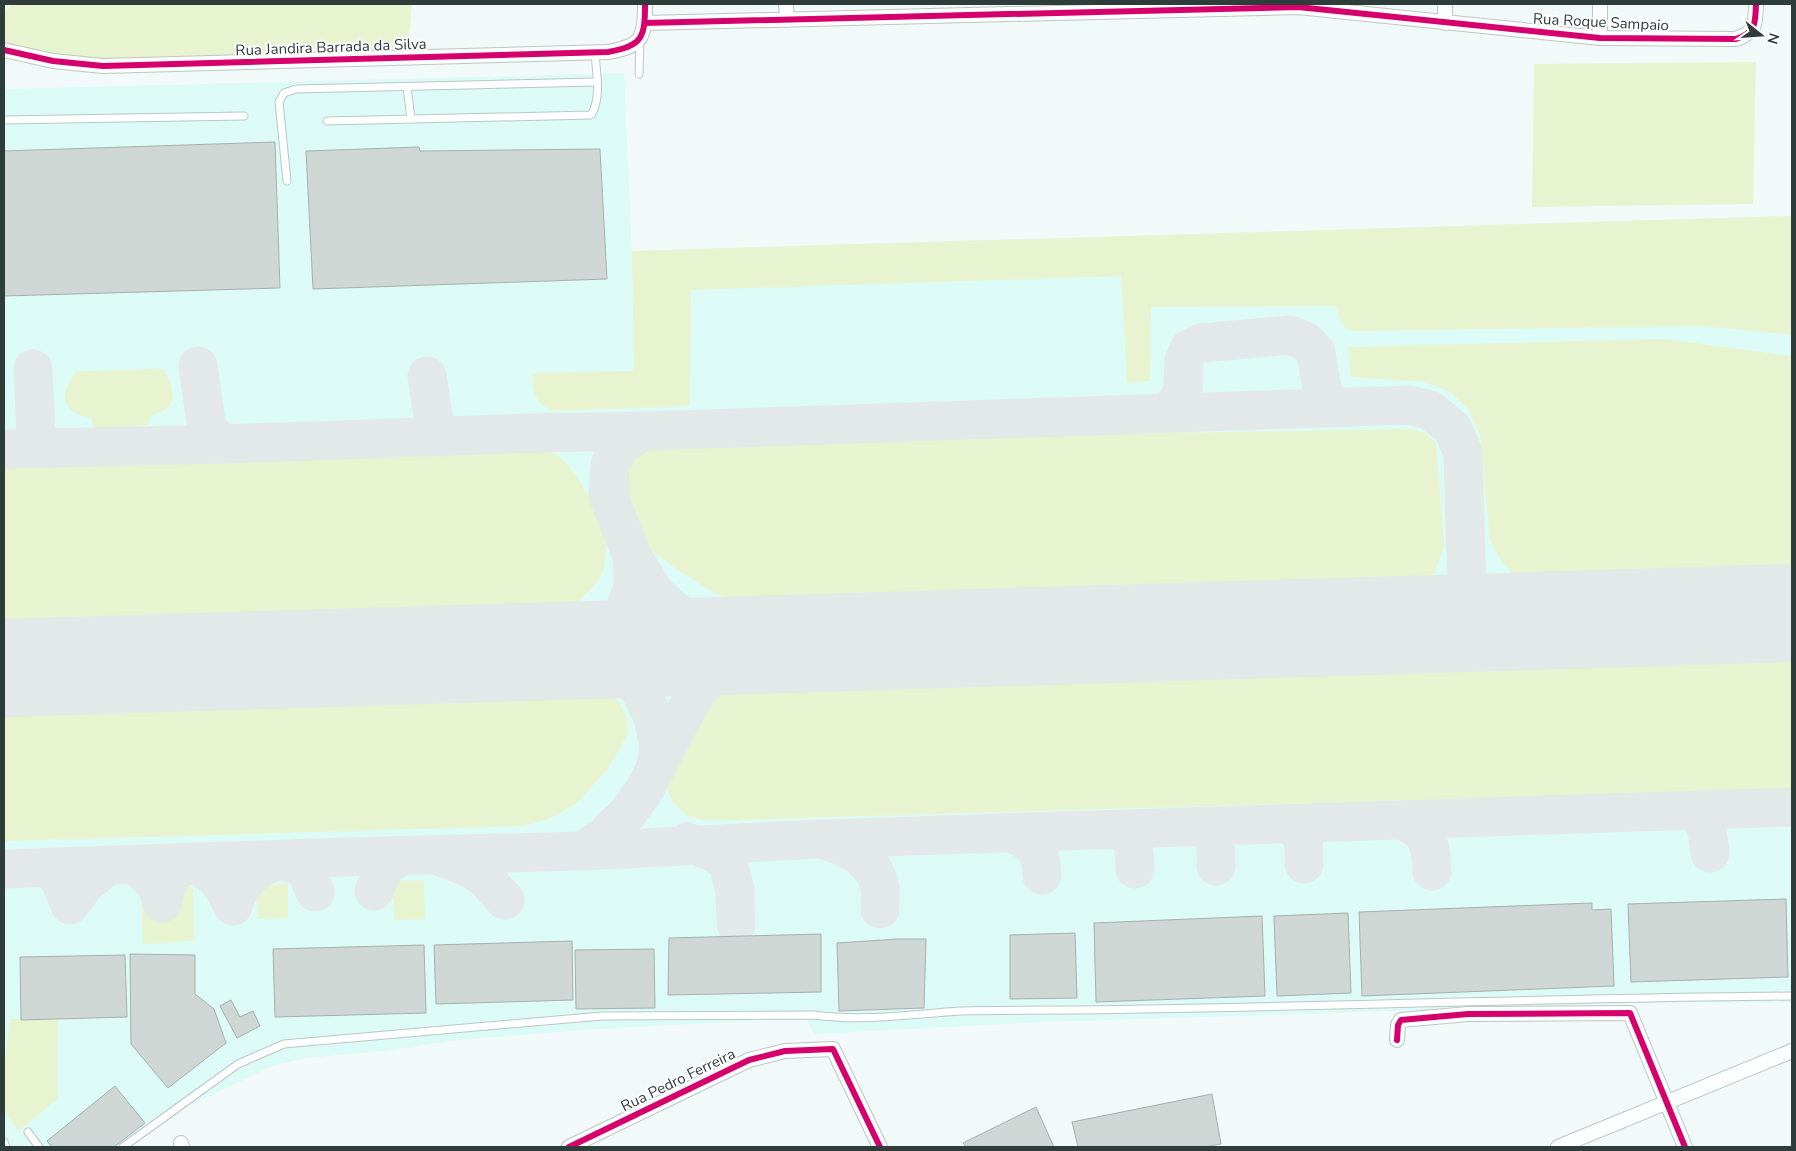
<svg xmlns="http://www.w3.org/2000/svg" width="1796" height="1151" viewBox="0 0 1796 1151" font-family="'Nunito Sans',sans-serif">
	<style>
		.built { fill: #ddfbf6 }
		.green { fill: #e8f3d0 }
		.lines { fill: none; stroke-linecap: round; stroke-linejoin: round }
		.taxiway { stroke: #e3e8e8; stroke-width: 39 }
		.runway { stroke: #e3e8e8; stroke-width: 98 }
		.building { fill: #ced7d3; stroke: #a7afab }
		.lane-casing { stroke: #bcc7c5; stroke-width: 9 }
		.street-casing { stroke: #bcc7c5; stroke-width: 16 }
		.lane { stroke: #fdfefe; stroke-width: 7 }
		.street { stroke: #fdfefe; stroke-width: 14 }
		.cycleway-casing { stroke: #fff; stroke-width: 9 }
		.cycleway { stroke: #d6006c; stroke-width: 6 }
		.labels { text-anchor: middle; stroke-width: 4; stroke-linejoin: round; paint-order: stroke }
		.street-label { font-size: 15px; fill: #2e3d3a; stroke: #fff }
	</style>
	<rect width="100%" height="100%" fill="#f2faf9"/>
	<polygon class="built" points="624,73 632,251 1792,216 1792,1002 1650,1003 1047,1022 814,1034 807,1020 765,1020 583,1030 450,1041 385,1051 307,1058 275,1065 183,1109 131,1147 4,1147 4,89"/>
	<g class="green">
		<polygon points="14,4 412,4 408,50 105,58 59,56 4,43 4,10"/>
		<polygon points="1756,62 1753,204 1532,207 1534,64"/>
		<path d="M1792,216V335L1704,326L1356,331L1345,329L1335,306L1151,307L1150,381L1127,383L1121,276L691,290L690,406L552,411C533,400 534,394 532,373L634,371L632,251Z"/>
		<polygon points="1665,339 1792,356 1792,574 1519,582 1502,562 1490,540 1480,434 1469,410 1452,393 1426,382 1351,377 1348,347"/>
		<path d="M163,369C176,392 180,407 150,416L148,425L93,428L92,418C86,417 77,415 72,411C58,399 68,382 77,371Z"/>
		<polygon points="1411,429 1425,433 1436,444 1444,546 1434,574 1420,584 766,609 743,606 713,592 675,568 644,545 627,521 616,487 620,465 631,449 647,442"/>
		<path d="M519,446C533,447 545,448 557,455C576,466 604,522 606,544C606,551 605,564 603,571C595,589 579,600 564,613L4,630V461Z"/>
		<polygon points="1792,639 1792,789 728,820 703,820 687,816 673,802 665,782 669,760 704,697 716,684 738,675 762,672"/>
		<polygon points="571,676 594,681 615,697 627,717 628,734 609,767 577,803 549,819 521,826 4,841 4,694"/>
		<polygon points="393,881 424,881 425,919 394,920"/>
		<polygon points="288,884 288,918 258,919 257,886"/>
		<polygon points="141,887 193,887 194,941 143,944"/>
		<polygon points="10,1019 58,1019 57,1099 18,1131 4,1111 4,1069"/>
	</g>
	<g class="lines">
		<g class="taxiway">
			<polyline points="198,366 207,429 223,444"/>
			<polyline points="33,369 36,434 50,449"/>
			<polyline points="427,376 434,422 445,437"/>
			<polyline points="1164,413 1178,402 1183,389 1184,360 1189,349 1201,343 1289,335 1305,341 1316,352 1321,384 1325,398 1331,407"/>
			<path d="M4,449L223,444L533,433L645,431L1409,405L1430,410L1453,429L1463,453L1467,593C1475,609 1482,615 1498,622"/>
			<path d="M632,556L654,592L672,609L699,628L729,640L763,645C746,652 725,659 713,673C690,697 672,737 657,766"/>
			<path d="M1440,624C1455,616 1460,609 1467,593"/>
			<path d="M1696,810C1708,824 1708,836 1710,853"/>
			<path d="M1401,820C1428,831 1431,843 1432,871"/>
			<path d="M1289,824C1306,836 1304,845 1304,864"/>
			<path d="M1203,827C1218,838 1216,849 1216,866"/>
			<path d="M1118,830C1136,838 1134,851 1135,869"/>
			<path d="M1012,833C1035,844 1041,849 1042,875"/>
			<path d="M824,840C849,847 876,860 880,889C881,895 880,902 880,909"/>
			<polyline points="687,842 713,852 728,863 735,890 736,924"/>
			<polyline points="583,851 603,837 628,813 645,789 656,767 659,746 653,717 639,688 611,664 578,654 530,652 588,646 608,633 624,614 633,586 632,556 608,495 610,465 621,444 645,431"/>
			<polyline points="441,857 465,866 483,876 505,900"/>
			<path d="M194,864C218,876 221,882 233,906C240,879 270,850 299,866C307,871 312,883 315,892"/>
			<path d="M136,865L157,885L162,903C166,884 170,877 184,863"/>
			<polyline points="48,868 60,880 70,905 85,884 108,866"/>
			<polyline points="4,869 344,857 583,851 821,839 1792,807"/>
			<polyline points="374,891 385,867 399,856"/>
		</g>
		<polyline class="runway" points="4,668 1792,613"/>
	</g>
	<g class="building">
		<polygon points="275,142 280,288 4,296 4,151"/>
		<polygon points="419,147 420,151 600,149 607,279 313,289 306,151"/>
		<polygon points="1786,899 1788,977 1631,982 1628,904"/>
		<polygon points="1592,903 1592,910 1611,909 1614,986 1362,996 1359,912"/>
		<polygon points="1348,913 1351,993 1277,996 1274,916"/>
		<polygon points="1262,916 1265,996 1096,1002 1094,923"/>
		<polygon points="1075,933 1077,998 1010,999 1010,935"/>
		<polygon points="821,934 821,992 668,995 669,938"/>
		<polygon points="898,939 926,939 924,1008 839,1011 837,943"/>
		<polygon points="572,941 573,1000 436,1004 434,945"/>
		<polygon points="424,945 426,1013 275,1017 273,949"/>
		<polygon points="654,949 655,1008 576,1009 575,950"/>
		<polygon points="130,954 195,955 195,994 214,1009 226,1043 168,1088 131,1044"/>
		<polygon points="125,955 127,1017 21,1020 20,957"/>
		<polygon points="231,1000 240,1017 253,1011 260,1026 237,1038 220,1006"/>
		<polygon points="115,1086 145,1123 114,1147 52,1147 47,1141"/>
		<polygon points="1212,1094 1221,1144 1204,1147 1078,1147 1072,1122"/>
		<polygon points="1036,1107 1054,1147 966,1147 963,1143"/>
	</g>
	<g class="lines">
		<defs>
			<g id="lane">
				<polyline points="639,74 640,39"/>
				<polyline points="407,87 411,119"/>
				<polyline points="4,120 244,116"/>
				<path d="M327,121L591,115C602,98 596,72 595,52"/>
				<polyline points="287,181 279,102 284,93 296,89 597,82"/>
				<polyline points="28,1132 39,1147"/>
				<polyline points="4,1142 6,1147"/>
				<path d="M123,1147L238,1064L284,1044L602,1016L814,1015C863,1022 912,1014 961,1011C1000,1010 1040,1010 1079,1010C1317,1007 1554,998 1792,996"/>
			</g>
			<g id="street">
				<polyline points="786,4 787,20"/>
				<path d="M645,23L1298,7L1600,38L1736,39C1757,32 1755,23 1756,4"/>
				<polyline points="1445,23 1445,4"/>
				<polyline points="1600,38 1600,4"/>
				<path d="M4,50L53,61L103,66L608,52C643,46 645,37 645,4"/>
				<polyline points="1397,1040 1398,1025 1401,1020 1468,1014 1630,1013 1685,1147"/>
				<polyline points="181,1143 182,1147"/>
				<polyline points="569,1147 749,1060 785,1051 833,1049 880,1147"/>
				<polyline points="1558,1147 1792,1051"/>
			</g>
		</defs>
		<use href="#lane" class="lane-casing"/>
		<use href="#street" class="street-casing"/>
		<use href="#lane" class="lane"/>
		<use href="#street" class="street"/>
		<defs>
			<g id="cycleway">
				<path d="M645,23L1298,7L1600,38L1736,39C1757,32 1755,23 1756,4"/>
				<path d="M4,50L53,61L103,66L608,52C643,46 645,37 645,4"/>
				<polyline points="1397,1040 1398,1025 1401,1020 1468,1014 1630,1013 1685,1147"/>
				<polyline points="569,1147 749,1060 785,1051 833,1049 880,1147"/>
			</g>
		</defs>
		<use href="#cycleway" class="cycleway-casing"/>
		<use href="#cycleway" class="cycleway"/>
	</g>
	<g class="labels">
		<g class="street-label">
			<text transform="translate(1601 22) rotate(3)" y="5">Rua Roque Sampaio</text>
			<text transform="translate(331 47) rotate(-2)" y="5">Rua Jandira Barrada da Silva</text>
			<text transform="translate(678 1080) rotate(-26)" y="5">Rua Pedro Ferreira</text>
		</g>
	</g>
	<rect width="1796" height="1151" fill="none" stroke="#2e3d3a" stroke-width="10"/>
	<g transform="translate(1761 35) rotate(107)" stroke="#ffffff" stroke-width="4" paint-order="stroke">
	<path d="M0-4L9 19L0 12L-9 19Z" fill="#2e3d3a"/>
	<text y="-8" font-size="14" font-weight="bold" text-anchor="middle" fill="#2e3d3a">N</text>
	</g>
</svg>
